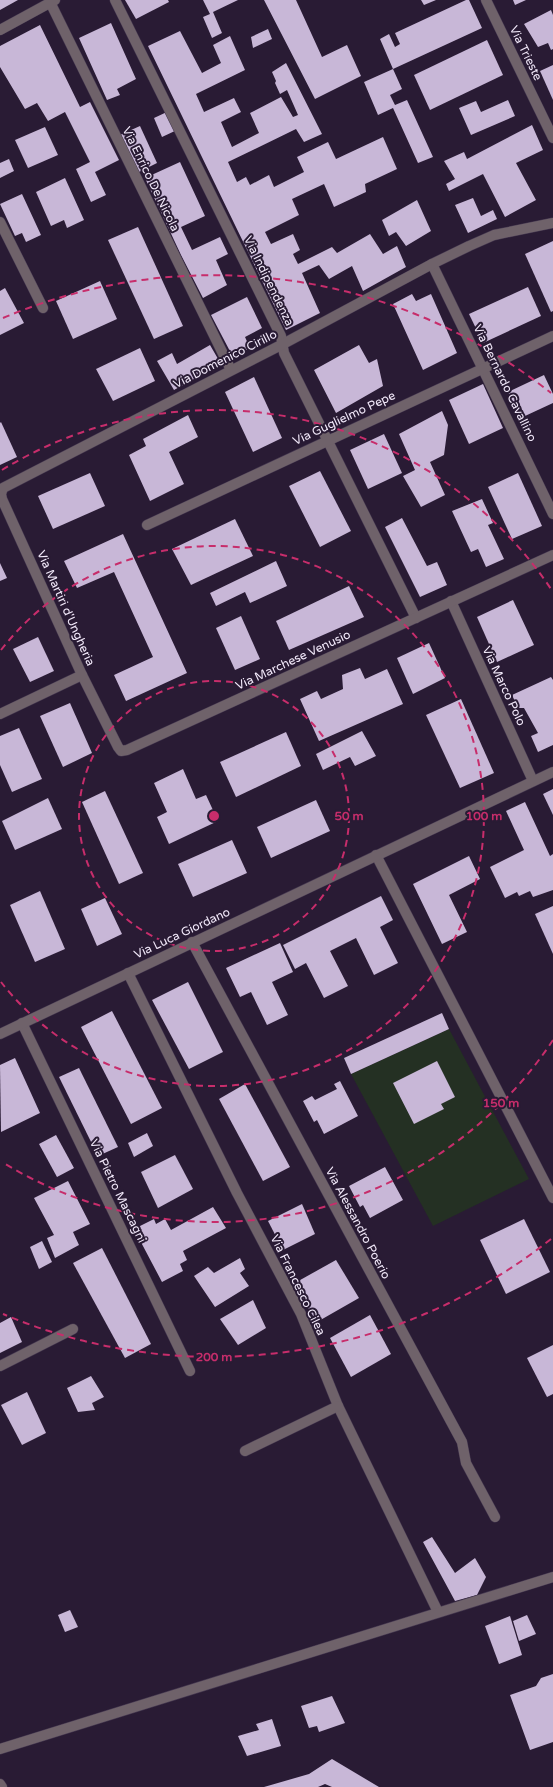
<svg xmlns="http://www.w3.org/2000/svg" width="553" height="1787" viewBox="0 0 553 1787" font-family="'Varela Round',sans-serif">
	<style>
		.green { fill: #243023 }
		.building { fill: #c8b7d7 }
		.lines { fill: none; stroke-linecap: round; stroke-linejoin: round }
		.minor-casing { stroke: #453850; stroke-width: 11 }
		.minor { stroke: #6f626a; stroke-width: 10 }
		.ring { fill: none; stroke: #c72d6b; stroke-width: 2; stroke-dasharray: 7 5 }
		.labels { text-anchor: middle; stroke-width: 4; stroke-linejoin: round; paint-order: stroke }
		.street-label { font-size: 12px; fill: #f3eafb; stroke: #291b34 }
		.centre { fill: #c72d6b; stroke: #291b34; stroke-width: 2 }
		.ring-label { font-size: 12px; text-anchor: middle; font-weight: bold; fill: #c72d6b; stroke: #291b34; stroke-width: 4; stroke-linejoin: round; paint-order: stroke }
	</style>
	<rect width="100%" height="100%" fill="#291b34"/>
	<polygon class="green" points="449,1029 529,1179 433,1226 351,1074"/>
	<g class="building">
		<polygon points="0,0 18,0 0,10"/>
		<polygon points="125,0 168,0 169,2 136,19"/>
		<polygon points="203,0 238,0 213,12 222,33 212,38 203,17 210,14"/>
		<polygon points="264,0 296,0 322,57 347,45 361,76 315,99"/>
		<polygon points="421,0 436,0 424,5"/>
		<polygon points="466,0 469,0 482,28 393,69 380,39 389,34 395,47 400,44 395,33"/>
		<polygon points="513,0 526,0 515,5"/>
		<polygon points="551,10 553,15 553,49 551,50 548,43 538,47 524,24"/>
		<polygon points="111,23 136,79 117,89 120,95 107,100 79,38"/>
		<polygon points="40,25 80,107 90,102 119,160 95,172 106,195 91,202 76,169 90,162 65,112 48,121 37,103 25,109 0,67 0,46"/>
		<polygon points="268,29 272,39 253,48 251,37"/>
		<polygon points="180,31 202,73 221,63 213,45 230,36 245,70 196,94 204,112 234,98 241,112 221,122 232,147 259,133 250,113 281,97 293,117 298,115 287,90 280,94 275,83 276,81 272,72 286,63 322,134 304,142 296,129 228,162 237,182 246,177 250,185 269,175 274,187 304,172 297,157 328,142 336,159 383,137 397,169 365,184 366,192 334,207 324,184 292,199 299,215 265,232 271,244 293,234 300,250 293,254 298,264 332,247 337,253 370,234 383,254 397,246 406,267 363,291 352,266 329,279 319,265 302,273 320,313 286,330 148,46"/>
		<polygon points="487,40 503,75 430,110 414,75"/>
		<polygon points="553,65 553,100 540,71"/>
		<polygon points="393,69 402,89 390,95 395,105 407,100 433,157 418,163 393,108 378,115 364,82"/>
		<polygon points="508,100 515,116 471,135 459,108 476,101 481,112"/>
		<polygon points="169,111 177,130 162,137 154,118"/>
		<polygon points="532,125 543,150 516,163 536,200 505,217 483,174 449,191 446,184 455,179 444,161 464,152 467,159"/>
		<polygon points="140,126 157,163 137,173 120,135"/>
		<polygon points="45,127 58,155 28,168 15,140"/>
		<polygon points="9,159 14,171 0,178 0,163"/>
		<polygon points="180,162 205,216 181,227 192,250 220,237 228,254 216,260 227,285 203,298 181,255 145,178"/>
		<polygon points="65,178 84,220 67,228 64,220 51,226 36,192"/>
		<polygon points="22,194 41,235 26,242 22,233 15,236 0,204"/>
		<polygon points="473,198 481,216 493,210 497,219 468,233 455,205"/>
		<polygon points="417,200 431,231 406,246 396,232 389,236 382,220"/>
		<polygon points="138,227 183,326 154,339 108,240"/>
		<polygon points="553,241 553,311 551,312 525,254"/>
		<polygon points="100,281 117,319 73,339 56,301"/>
		<polygon points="528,287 541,316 483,343 469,314"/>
		<polygon points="5,288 24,323 0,335 0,291"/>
		<polygon points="412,294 416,301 431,294 457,353 423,370 393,304"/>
		<polygon points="247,297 262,328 245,337 250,348 233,357 211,315"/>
		<polygon points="210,345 221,364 174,390 157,361 172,353 177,364"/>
		<polygon points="359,345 369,363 377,359 383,386 336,413 314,370"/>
		<polygon points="140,348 155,381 113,401 96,369"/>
		<polygon points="544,375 553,394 553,403 525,416 518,401 513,404 508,392"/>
		<polygon points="254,377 282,438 253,452 225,392"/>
		<polygon points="483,384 503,428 469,444 449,400"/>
		<polygon points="442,411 448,425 444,455 430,462 445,495 421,507 403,476 415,470 399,434"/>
		<polygon points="188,415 198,437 169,452 184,484 150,501 129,455 146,446 143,439"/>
		<polygon points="1,422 17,457 0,465 0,423"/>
		<polygon points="384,434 402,473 368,489 350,450"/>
		<polygon points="320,471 351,531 320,547 289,486"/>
		<polygon points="90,473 105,506 53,529 38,496"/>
		<polygon points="518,473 542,526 512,539 488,487"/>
		<polygon points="482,499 493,523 488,525 504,559 486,567 478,549 471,552 452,511"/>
		<polygon points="402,518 427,566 437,562 447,585 420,597 385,527"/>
		<polygon points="235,519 253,556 191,585 172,549"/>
		<polygon points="123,534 187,673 126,701 114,675 153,657 114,572 77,588 64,561"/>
		<polygon points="276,561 287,586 250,603 245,592 216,606 210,593"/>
		<polygon points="0,563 7,578 0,581"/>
		<polygon points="349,586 364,617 289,650 276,621"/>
		<polygon points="513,600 534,645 497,662 477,617"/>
		<polygon points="241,616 260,659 235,670 216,628"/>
		<polygon points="38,637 54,671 30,682 13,649"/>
		<polygon points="429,643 445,678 413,694 397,658"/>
		<polygon points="360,668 365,679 387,669 403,704 319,741 300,699 317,691 321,699 343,689 342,675"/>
		<polygon points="551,677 553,680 553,745 538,752 531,736 538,733 524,708 518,708 512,695"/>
		<polygon points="461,699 494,773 460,788 426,715"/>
		<polygon points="70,703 92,753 63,767 40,716"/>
		<polygon points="19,728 42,779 12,792 0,765 0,736"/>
		<polygon points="362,731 376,756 355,766 350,757 323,770 316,754"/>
		<polygon points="286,732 301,766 236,797 220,762"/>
		<polygon points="183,769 196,799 206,795 218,821 169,844 157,817 167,812 154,783"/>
		<polygon points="553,789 553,815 543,794"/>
		<polygon points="105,791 143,873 119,884 82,802"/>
		<polygon points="48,798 62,829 15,850 2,821"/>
		<polygon points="316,800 330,831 271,858 257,827"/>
		<polygon points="525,802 550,856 553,854 553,890 533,897 530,891 519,896 517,892 505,898 490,867 524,850 506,811"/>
		<polygon points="232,840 247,873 193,897 178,864"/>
		<polygon points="469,856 480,879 449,895 467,932 442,944 413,884"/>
		<polygon points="40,891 65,949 35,962 10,905"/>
		<polygon points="381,896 393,920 380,927 398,963 374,975 356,938 330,951 348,986 324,998 306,963 295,969 283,945"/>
		<polygon points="105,898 122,934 97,946 81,909"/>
		<polygon points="553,906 553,954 535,914"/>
		<polygon points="280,943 293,972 272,982 288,1015 267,1025 251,992 240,997 226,968"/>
		<polygon points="188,982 223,1052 189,1069 152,1000"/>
		<polygon points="112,1011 162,1108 131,1124 81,1027"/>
		<polygon points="442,1013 449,1029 351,1074 344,1058"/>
		<polygon points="15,1058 40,1113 1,1132 0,1065"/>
		<polygon points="437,1061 455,1097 441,1104 444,1109 414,1124 393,1083"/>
		<polygon points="79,1068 118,1147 98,1156 59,1077"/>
		<polygon points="340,1081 358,1116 324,1134 317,1120 314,1122 303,1101 312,1096 315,1100 337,1089 334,1084"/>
		<polygon points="245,1084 290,1167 263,1181 219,1099"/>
		<polygon points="147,1133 153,1146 134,1157 128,1143"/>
		<polygon points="56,1135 74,1168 57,1177 39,1144"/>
		<polygon points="175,1155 193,1189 158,1208 141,1172"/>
		<polygon points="385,1167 403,1200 370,1218 363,1205 360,1207 349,1186"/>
		<polygon points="68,1181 90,1224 73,1232 79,1245 55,1258 47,1238 54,1235 34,1198"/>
		<polygon points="302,1204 315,1234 283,1250 268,1221"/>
		<polygon points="213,1207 226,1228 183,1251 187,1260 180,1264 183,1271 162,1282 134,1229 154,1219 156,1224 165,1219 171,1230"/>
		<polygon points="524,1219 550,1272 506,1294 480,1240"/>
		<polygon points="42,1241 52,1262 39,1269 30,1247"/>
		<polygon points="102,1248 151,1344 125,1358 73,1263"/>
		<polygon points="240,1258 245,1269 240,1273 249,1286 215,1307 194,1276 208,1267 214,1273"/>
		<polygon points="336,1260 359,1298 317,1322 293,1284"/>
		<polygon points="253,1300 266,1328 238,1345 220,1319"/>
		<polygon points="370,1315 391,1354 351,1377 330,1338"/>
		<polygon points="11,1317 22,1342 0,1353 0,1323"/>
		<polygon points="553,1345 553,1394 547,1397 527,1358"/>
		<polygon points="91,1376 104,1397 92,1403 95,1410 78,1412 67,1388"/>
		<polygon points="27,1392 46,1433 22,1445 1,1405"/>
		<polygon points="432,1537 455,1573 475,1558 486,1577 477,1595 455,1601 423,1542"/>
		<polygon points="70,1610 78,1627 65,1632 58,1615"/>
		<polygon points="527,1615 536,1634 519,1641 513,1621"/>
		<polygon points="510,1616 522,1655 499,1664 485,1626"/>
		<polygon points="553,1674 553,1742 530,1750 510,1695 536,1686 541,1678"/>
		<polygon points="332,1696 345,1723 319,1732 317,1726 309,1728 301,1706"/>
		<polygon points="272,1719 281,1746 247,1756 238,1736 259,1730 256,1724"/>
		<polygon points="332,1759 379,1787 332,1787 325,1784 318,1787 264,1787 309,1774"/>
	</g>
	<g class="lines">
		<defs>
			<g id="minor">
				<polyline points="115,0 281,336 284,353 416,618"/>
				<polyline points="486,0 553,138"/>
				<polyline points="50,2 230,368"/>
				<polyline points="0,30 55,0"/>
				<polyline points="0,222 43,308"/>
				<polyline points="432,264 553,514"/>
				<polyline points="147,525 553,336"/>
				<polyline points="451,601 533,781"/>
				<polyline points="82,675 118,747 121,751 127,750 553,555"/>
				<polyline points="0,714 82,675 2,499 1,494 3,488 283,344 432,264 469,246 494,235 553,223"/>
				<polyline points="376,855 553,1198"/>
				<polyline points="192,942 462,1442 466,1463 495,1517"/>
				<polyline points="128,973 237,1193 301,1314 338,1406 438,1612"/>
				<polyline points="22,1023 190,1371"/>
				<polyline points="0,1034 553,772"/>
				<polyline points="0,1366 73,1329"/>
				<polyline points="245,1451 338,1406"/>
				<polyline points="0,1749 553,1577"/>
				<polyline points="0,1784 2,1787"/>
			</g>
		</defs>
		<use href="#minor" class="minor-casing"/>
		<use href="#minor" class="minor"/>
	</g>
	<g class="ring">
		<circle cx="214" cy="816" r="135"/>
		<path d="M1 650A270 270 0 1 1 1 982"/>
		<path d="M553 1040A406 406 0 0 1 2 1162M2 470A406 406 0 0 1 553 592"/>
		<path d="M551 1239A541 541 0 0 1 3 1314M3 318A541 541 0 0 1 551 393"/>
	</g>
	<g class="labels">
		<g class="street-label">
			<text transform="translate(526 53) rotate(64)" y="4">Via Trieste</text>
			<text transform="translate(151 179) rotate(64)" y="4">Via Enrico De Nicola</text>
			<text transform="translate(269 281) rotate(64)" y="4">Via Indipendenza</text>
			<text transform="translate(225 359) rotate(-27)" y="4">Via Domenico Cirillo</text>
			<text transform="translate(505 383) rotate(64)" y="4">Via Bernardo Cavallino</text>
			<text transform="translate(344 418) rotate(-25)" y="4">Via Guglielmo Pepe</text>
			<text transform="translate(66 608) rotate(66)" y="4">Via Martiri d'Ungheria</text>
			<text transform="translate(293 660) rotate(-25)" y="4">Via Marchese Venusio</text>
			<text transform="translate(504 686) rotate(65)" y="4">Via Marco Polo</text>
			<text transform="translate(182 933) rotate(-25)" y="4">Via Luca Giordano</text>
			<text transform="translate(118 1191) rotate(64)" y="4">Via Pietro Mascagni</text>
			<text transform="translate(358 1223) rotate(62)" y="4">Via Alessandro Poerio</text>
			<text transform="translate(298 1285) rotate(64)" y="4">Via Francesco Cilea</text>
		</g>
	</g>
	<circle cx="214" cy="816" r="6" class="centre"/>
	<g class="ring-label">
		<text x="349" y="820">50 m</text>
		<text x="484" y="820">100 m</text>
		<text x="501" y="1107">150 m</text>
		<text x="214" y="1361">200 m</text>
	</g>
</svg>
